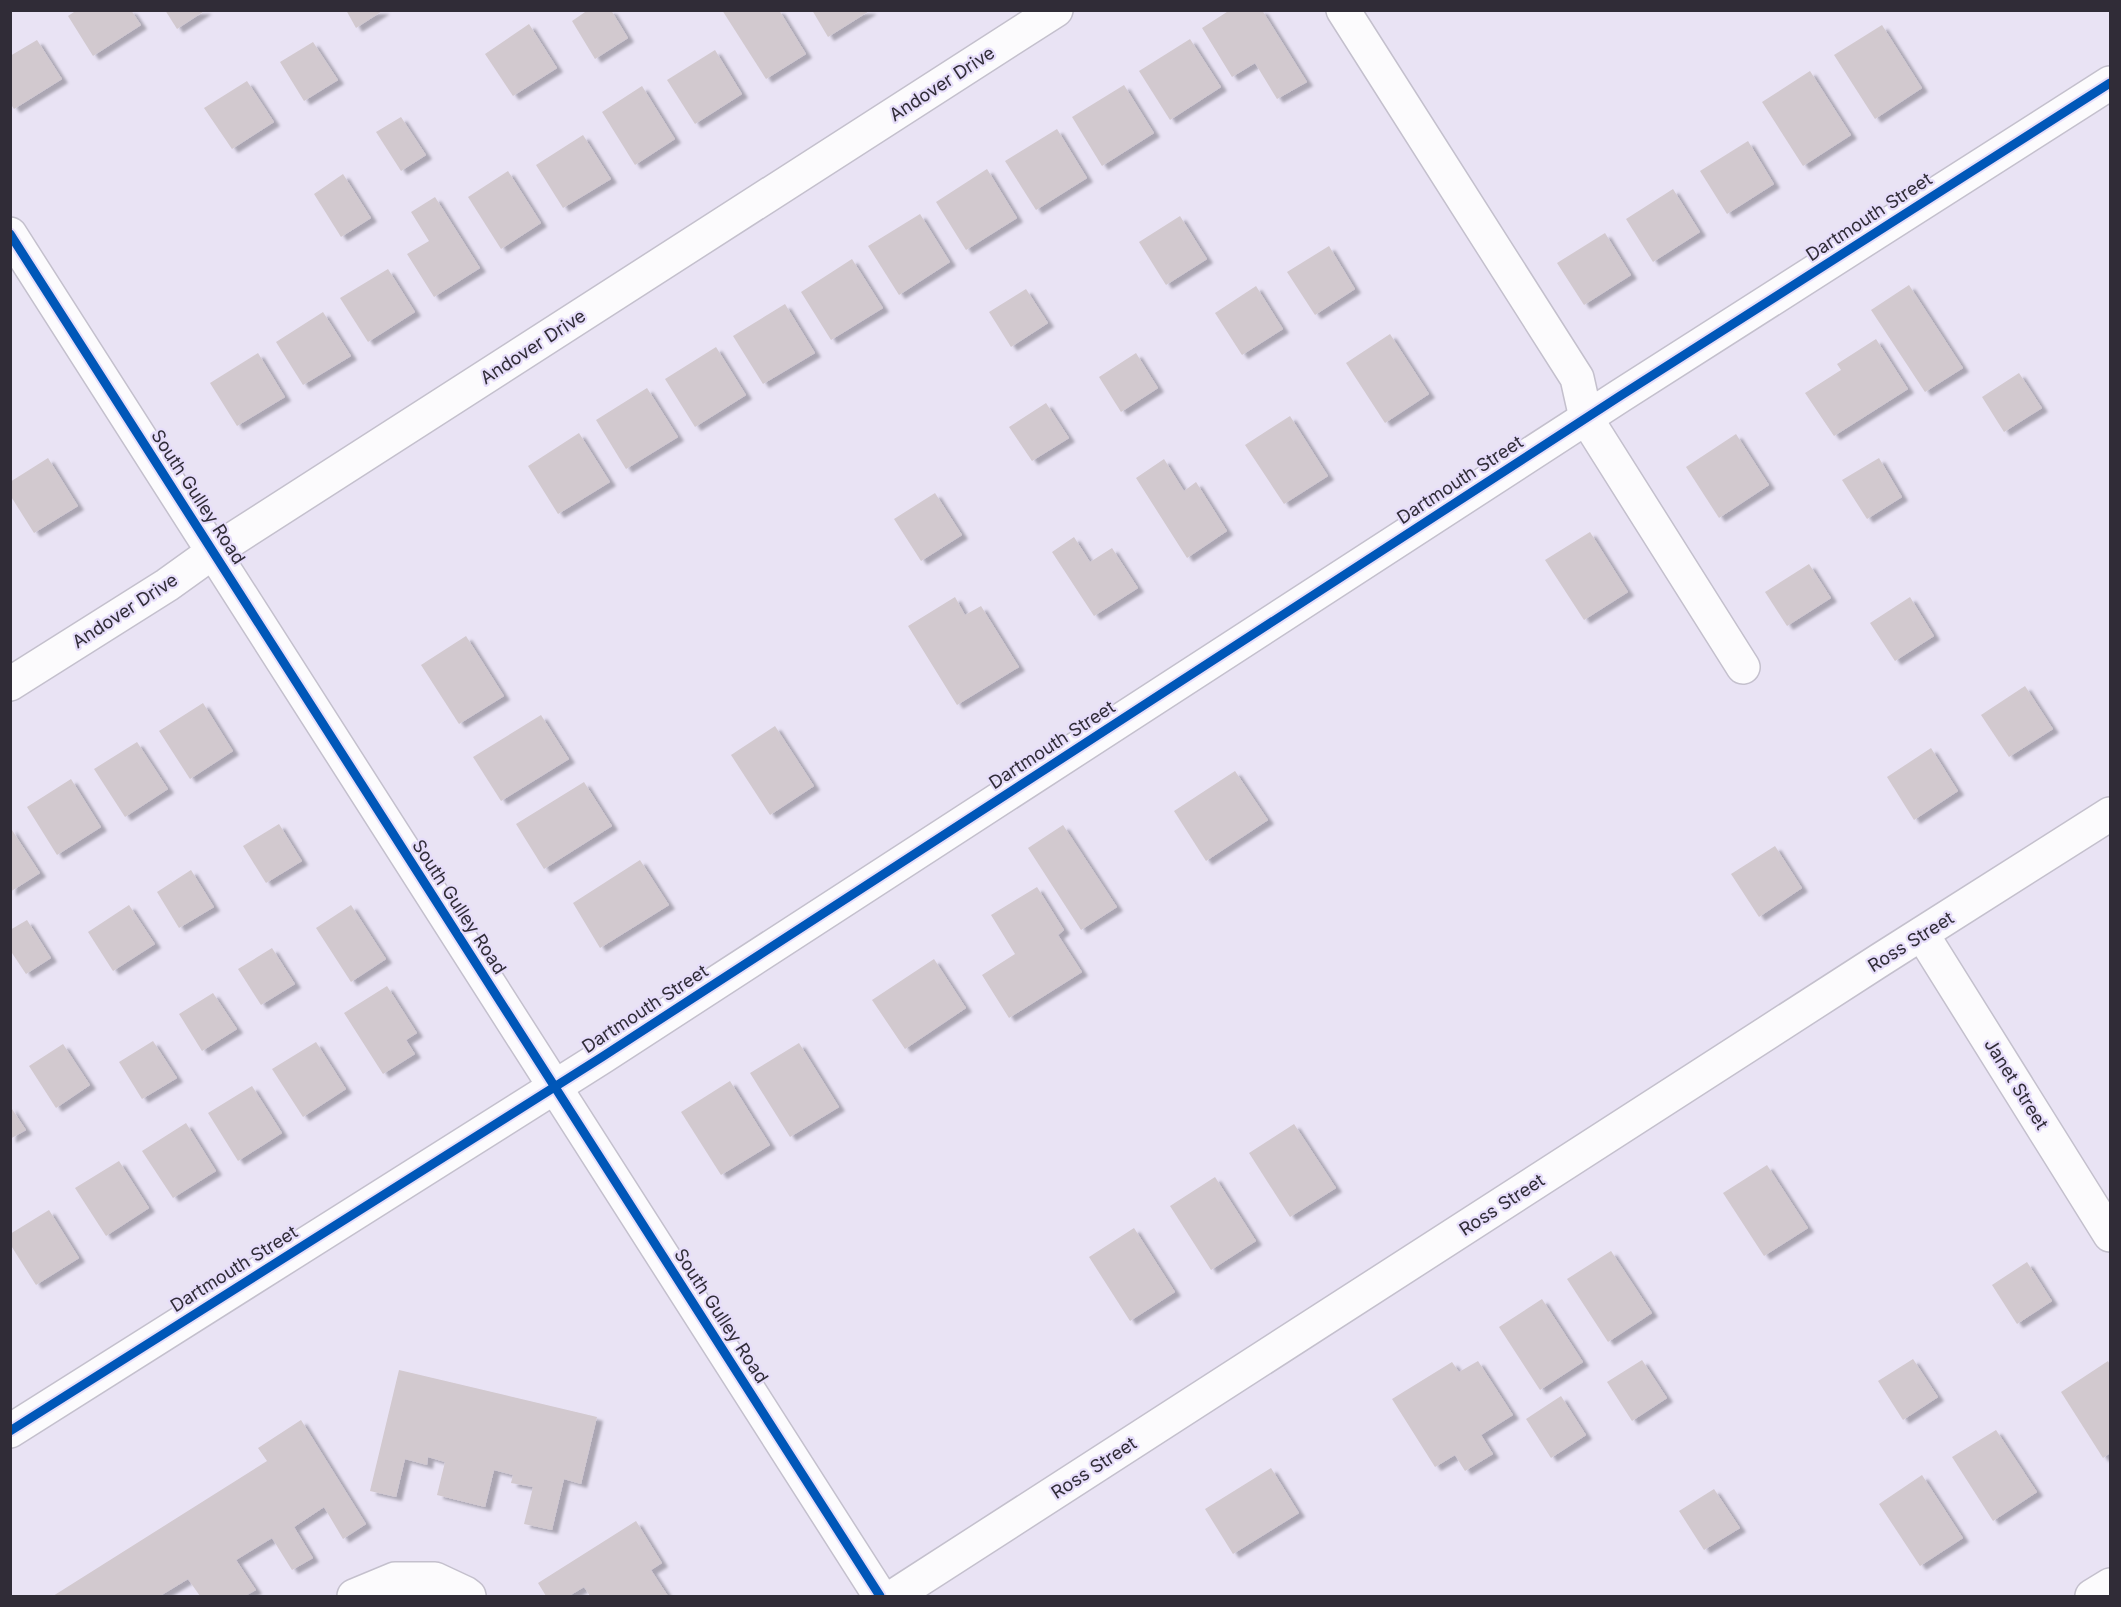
<svg xmlns="http://www.w3.org/2000/svg" width="2121" height="1607" viewBox="0 0 2121 1607" font-family="Inter,sans-serif">
	<style>
		.building { fill: #d2c9cf; filter: url(#shadow) }
		.lines { fill: none; stroke-linecap: round; stroke-linejoin: round }
		.minor-casing { stroke: #c4c0cd; stroke-width: 36 }
		.minor { stroke: #fcfbfd; stroke-width: 33 }
		.cycleway-casing { stroke: #e6ddfa; stroke-width: 13 }
		.cycleway { stroke: #0057b8; stroke-width: 9 }
		.labels { text-anchor: middle; stroke-width: 4.5; stroke-linejoin: round; paint-order: stroke }
		.street-label { font-size: 18px; fill: #302c37; stroke: #e6ddfa }
	</style>
	<defs>
		<filter id="shadow"><feDropShadow dx="6" dy="4" stdDeviation="1.5" flood-color="#0004"/></filter>
	</defs>
	<rect width="100%" height="100%" fill="#e9e3f4"/>
	<g class="building">
		<polygon points="77,10 131,10 141,25 93,56 68,16"/>
		<polygon points="165,10 206,10 177,29"/>
		<polygon points="346,10 384,10 356,28"/>
		<polygon points="588,10 611,10 628,38 595,59 572,21"/>
		<polygon points="722,10 779,10 806,54 766,79"/>
		<polygon points="812,10 871,10 828,37"/>
		<polygon points="1230,10 1262,10 1307,82 1277,99 1255,63 1232,77 1202,28"/>
		<polygon points="529,24 557,68 513,96 485,54"/>
		<polygon points="1882,25 1922,88 1875,119 1834,55"/>
		<polygon points="1190,39 1221,87 1170,120 1139,71"/>
		<polygon points="37,40 62,79 14,109 10,103 10,56"/>
		<polygon points="313,42 338,80 304,101 280,62"/>
		<polygon points="715,50 742,94 695,124 667,80"/>
		<polygon points="1810,71 1851,135 1803,166 1762,102"/>
		<polygon points="247,81 274,122 232,149 204,108"/>
		<polygon points="1124,85 1154,133 1102,166 1072,117"/>
		<polygon points="642,86 675,139 635,165 602,112"/>
		<polygon points="401,117 426,155 401,171 376,132"/>
		<polygon points="1057,129 1087,178 1036,210 1005,161"/>
		<polygon points="583,135 611,179 563,208 536,165"/>
		<polygon points="1748,141 1774,184 1727,214 1700,171"/>
		<polygon points="987,169 1017,218 966,250 936,202"/>
		<polygon points="508,171 541,223 501,249 468,197"/>
		<polygon points="343,174 371,218 341,237 314,194"/>
		<polygon points="1673,189 1700,232 1653,262 1626,219"/>
		<polygon points="435,197 480,268 434,297 407,254 429,241 411,212"/>
		<polygon points="920,214 950,262 899,295 868,246"/>
		<polygon points="1180,216 1207,259 1166,285 1139,242"/>
		<polygon points="1605,233 1631,275 1584,305 1557,263"/>
		<polygon points="1329,246 1355,289 1315,315 1287,272"/>
		<polygon points="852,259 883,308 831,340 801,292"/>
		<polygon points="388,269 415,312 368,342 340,298"/>
		<polygon points="1909,285 1963,368 1925,392 1871,310"/>
		<polygon points="1256,286 1283,329 1242,355 1215,313"/>
		<polygon points="1026,289 1048,323 1011,347 989,312"/>
		<polygon points="785,304 815,353 763,384 733,336"/>
		<polygon points="323,312 351,356 303,385 276,342"/>
		<polygon points="1390,334 1429,394 1385,423 1346,363"/>
		<polygon points="1876,339 1908,389 1834,436 1805,393 1841,370 1837,364"/>
		<polygon points="716,347 746,395 695,427 665,379"/>
		<polygon points="258,353 285,397 237,426 210,383"/>
		<polygon points="1136,353 1158,388 1121,412 1099,377"/>
		<polygon points="2019,373 2042,408 2004,432 1982,397"/>
		<polygon points="647,388 678,437 626,469 596,420"/>
		<polygon points="1046,403 1069,438 1032,461 1009,427"/>
		<polygon points="1290,416 1328,476 1284,504 1245,445"/>
		<polygon points="579,433 610,482 558,514 528,466"/>
		<polygon points="1736,434 1769,485 1719,518 1686,467"/>
		<polygon points="48,458 78,506 34,533 10,495 10,482"/>
		<polygon points="1879,458 1902,497 1867,519 1842,480"/>
		<polygon points="1164,459 1184,491 1196,482 1227,531 1187,558 1136,478"/>
		<polygon points="935,493 962,535 921,561 894,519"/>
		<polygon points="1590,532 1628,592 1584,620 1545,560"/>
		<polygon points="1074,537 1090,562 1112,548 1138,588 1094,616 1052,552"/>
		<polygon points="1809,564 1831,598 1787,626 1765,592"/>
		<polygon points="955,597 965,615 981,606 1019,667 957,705 908,626"/>
		<polygon points="1910,597 1934,636 1895,661 1870,623"/>
		<polygon points="466,636 504,696 459,724 421,665"/>
		<polygon points="2025,686 2053,729 2009,757 1981,715"/>
		<polygon points="203,703 233,751 190,779 159,731"/>
		<polygon points="541,715 569,759 501,801 473,757"/>
		<polygon points="775,726 814,786 770,815 731,755"/>
		<polygon points="137,742 168,789 125,817 94,769"/>
		<polygon points="1931,748 1958,791 1914,820 1887,777"/>
		<polygon points="1235,771 1268,820 1206,861 1174,811"/>
		<polygon points="71,779 101,827 57,855 27,807"/>
		<polygon points="584,782 612,826 544,869 516,824"/>
		<polygon points="279,824 302,861 266,883 243,846"/>
		<polygon points="1063,825 1117,907 1081,930 1028,848"/>
		<polygon points="10,827 40,873 10,892"/>
		<polygon points="1775,846 1802,888 1759,917 1731,874"/>
		<polygon points="640,860 669,905 600,948 573,903"/>
		<polygon points="191,870 214,907 179,928 157,892"/>
		<polygon points="1037,887 1064,930 1058,935 1082,972 1009,1018 982,975 1015,954 991,915"/>
		<polygon points="129,905 155,944 113,971 88,932"/>
		<polygon points="351,905 386,959 351,982 316,928"/>
		<polygon points="27,920 51,958 26,974 10,950 10,930"/>
		<polygon points="272,948 295,984 261,1005 238,969"/>
		<polygon points="934,959 966,1008 905,1049 872,1000"/>
		<polygon points="387,986 417,1033 406,1040 415,1054 383,1074 344,1013"/>
		<polygon points="213,993 237,1029 202,1051 179,1014"/>
		<polygon points="153,1041 177,1078 142,1099 119,1062"/>
		<polygon points="316,1042 346,1089 303,1117 272,1069"/>
		<polygon points="799,1043 839,1107 790,1137 750,1073"/>
		<polygon points="63,1044 90,1085 56,1108 29,1066"/>
		<polygon points="730,1081 770,1145 721,1175 681,1112"/>
		<polygon points="252,1086 282,1133 238,1161 208,1113"/>
		<polygon points="10,1106 26,1130 10,1139"/>
		<polygon points="186,1123 216,1171 173,1198 142,1151"/>
		<polygon points="1294,1124 1336,1188 1290,1217 1249,1153"/>
		<polygon points="119,1161 149,1208 106,1236 75,1188"/>
		<polygon points="1767,1165 1808,1228 1764,1256 1723,1193"/>
		<polygon points="1215,1177 1256,1241 1211,1270 1170,1206"/>
		<polygon points="49,1210 79,1258 36,1285 10,1244 10,1234"/>
		<polygon points="1134,1228 1175,1292 1130,1321 1089,1257"/>
		<polygon points="1611,1251 1652,1313 1608,1342 1567,1279"/>
		<polygon points="2027,1262 2052,1301 2017,1324 1992,1285"/>
		<polygon points="1542,1299 1583,1362 1540,1390 1499,1327"/>
		<polygon points="1913,1359 1938,1397 1903,1420 1878,1381"/>
		<polygon points="1642,1360 1667,1398 1632,1421 1607,1382"/>
		<polygon points="1478,1361 1513,1415 1481,1435 1493,1454 1465,1471 1455,1455 1435,1467 1392,1399 1452,1362 1459,1372"/>
		<polygon points="2108,1361 2110,1365 2110,1453 2103,1458 2061,1392"/>
		<polygon points="399,1370 597,1417 581,1484 564,1479 552,1530 524,1524 533,1487 511,1483 513,1475 494,1470 485,1507 437,1495 445,1462 428,1457 427,1465 405,1459 396,1497 370,1491"/>
		<polygon points="1561,1396 1586,1435 1551,1458 1526,1419"/>
		<polygon points="301,1420 366,1524 343,1539 324,1507 294,1527 313,1558 292,1570 272,1538 236,1560 256,1590 245,1596 200,1596 188,1579 160,1596 53,1596 267,1461 258,1448"/>
		<polygon points="1996,1430 2037,1492 1993,1521 1952,1457"/>
		<polygon points="1271,1468 1299,1513 1233,1554 1205,1509"/>
		<polygon points="1922,1475 1963,1538 1920,1566 1879,1504"/>
		<polygon points="1714,1489 1740,1528 1704,1550 1679,1511"/>
		<polygon points="636,1521 662,1563 651,1570 668,1596 590,1596 584,1587 569,1596 546,1596 538,1583"/>
	</g>
	<g class="lines">
		<defs>
			<g id="minor">
				<polyline points="1343,10 1577,378 1586,418 1743,667"/>
				<polyline points="10,234 880,1596"/>
				<polyline points="10,684 167,585 213,552 1056,10"/>
				<polyline points="1922,934 2110,1235"/>
				<polyline points="10,1431 602,1057 1620,396 2110,83"/>
				<polyline points="354,1596 395,1579 435,1579 465,1593 469,1596"/>
				<polyline points="894,1596 1880,960 2110,814"/>
				<polyline points="2092,1596 2110,1585"/>
			</g>
		</defs>
		<use href="#minor" class="minor-casing"/>
		<use href="#minor" class="minor"/>
		<defs>
			<g id="cycleway">
				<polyline points="10,234 880,1596"/>
				<polyline points="10,1431 602,1057 1620,396 2110,83"/>
			</g>
		</defs>
		<use href="#cycleway" class="cycleway-casing"/>
		<use href="#cycleway" class="cycleway"/>
	</g>
	<g class="labels">
		<g class="street-label">
			<text transform="translate(942 84) rotate(-33)" y="6">Andover Drive</text>
			<text transform="translate(1869 217) rotate(-33)" y="6">Dartmouth Street</text>
			<text transform="translate(533 347) rotate(-33)" y="6">Andover Drive</text>
			<text transform="translate(1460 480) rotate(-33)" y="6">Dartmouth Street</text>
			<text transform="translate(198 497) rotate(57)" y="6">South Gulley Road</text>
			<text transform="translate(125 611) rotate(-33)" y="6">Andover Drive</text>
			<text transform="translate(1052 745) rotate(-33)" y="6">Dartmouth Street</text>
			<text transform="translate(459 907) rotate(57)" y="6">South Gulley Road</text>
			<text transform="translate(1911 942) rotate(-32)" y="6">Ross Street</text>
			<text transform="translate(645 1009) rotate(-33)" y="6">Dartmouth Street</text>
			<text transform="translate(2016 1084) rotate(58)" y="6">Janet Street</text>
			<text transform="translate(1502 1205) rotate(-33)" y="6">Ross Street</text>
			<text transform="translate(234 1269) rotate(-32)" y="6">Dartmouth Street</text>
			<text transform="translate(721 1316) rotate(57)" y="6">South Gulley Road</text>
			<text transform="translate(1094 1468) rotate(-33)" y="6">Ross Street</text>
		</g>
	</g>
	<rect width="2121" height="1607" fill="none" stroke="#302c37" stroke-width="24"/>
</svg>
